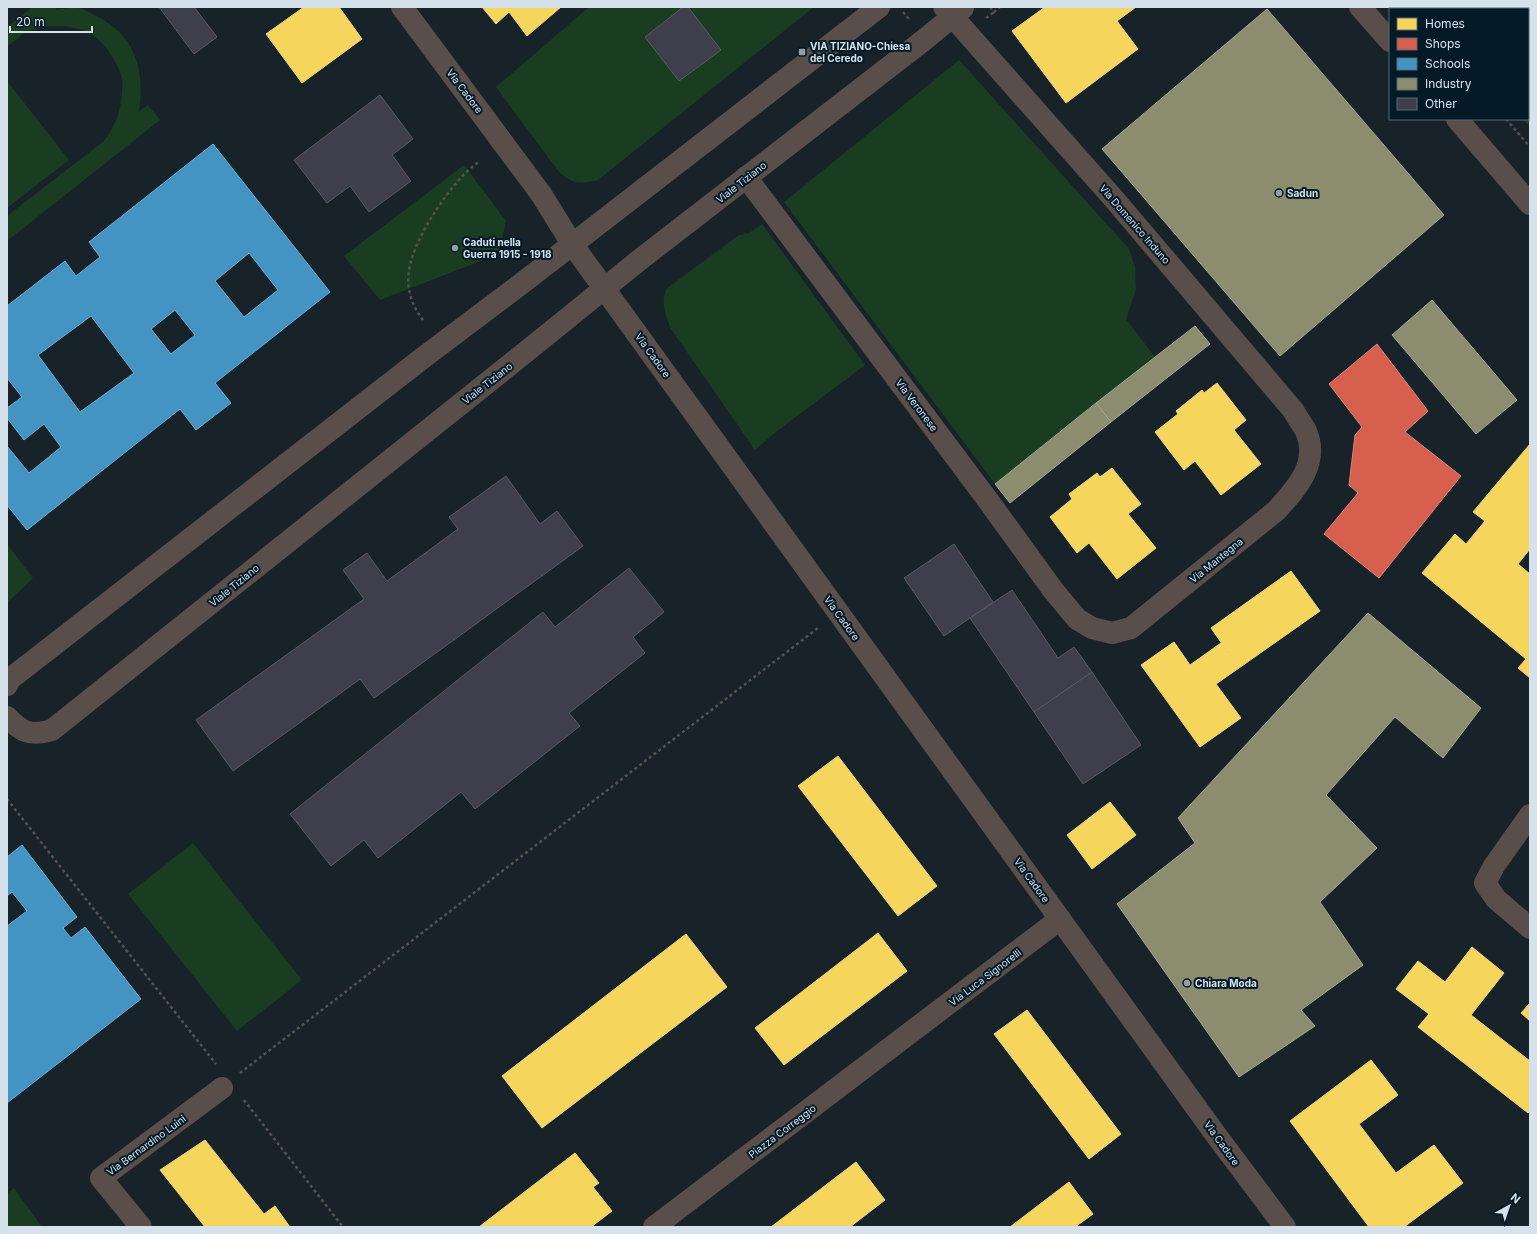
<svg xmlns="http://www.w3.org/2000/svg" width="1537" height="1234" viewBox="0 0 1537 1234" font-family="Inter,sans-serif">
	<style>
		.green { fill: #1a3d21 }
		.homes { fill: #f6d55c; stroke: #ecd987 }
		.shops { fill: #d6604d; stroke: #d6877d }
		.schools { fill: #4393c3; stroke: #6fabcf; fill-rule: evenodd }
		.industry { fill: #8c8c6e; stroke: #a2a694 }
		.building { fill: #3f3e4c; stroke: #585a62 }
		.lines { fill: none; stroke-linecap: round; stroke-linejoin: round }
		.path { stroke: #565250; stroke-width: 2.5; stroke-dasharray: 3 3; stroke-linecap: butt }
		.minor { stroke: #594e49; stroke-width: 22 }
		.poi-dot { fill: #929fa8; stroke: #051a27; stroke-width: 1.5 }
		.labels { text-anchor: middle; stroke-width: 4; stroke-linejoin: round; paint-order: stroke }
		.poi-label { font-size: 10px; font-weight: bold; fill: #d5e2ec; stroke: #051a27; text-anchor: start }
		.street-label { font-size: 10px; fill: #d5e2ec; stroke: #051a27 }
	</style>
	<rect width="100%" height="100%" fill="#172229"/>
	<g class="green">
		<path d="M32,7H58L55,10C62,9 70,7 77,8C83,8 91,13 96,16C136,35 145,71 139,111L148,105L160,120L7,241V216L104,141C116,124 121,112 122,91C122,87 123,82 122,79C118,62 106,44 91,34C75,24 43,24 26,32C20,36 13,42 7,47V27Z"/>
		<path d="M589,7H814L598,180C579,185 573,184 559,172L496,87Z"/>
		<polygon points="1427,7 1530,7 1530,127 1523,119 1528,119 1528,9 1429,9"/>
		<polygon points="959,60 1129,249 1135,267 1136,289 1126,319 1155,357 995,484 784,202"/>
		<polygon points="7,81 69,160 7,208"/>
		<polygon points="464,165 506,221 499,254 380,300 344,256"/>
		<path d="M762,224L865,365L777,431L755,450L671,329C665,314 661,305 666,289L739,235L749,233Z"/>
		<polygon points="7,544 33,578 7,603"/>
		<polygon points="193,843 302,980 237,1031 128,894"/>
		<polygon points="14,1188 42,1227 7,1227 7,1194"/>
	</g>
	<g class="homes">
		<polygon points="304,7 339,7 362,39 302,83 266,34"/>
		<polygon points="482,7 561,7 527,36 509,12 496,24"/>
		<polygon points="1045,7 1136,7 1117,21 1138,49 1066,103 1012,31"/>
		<polygon points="1217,383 1246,420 1234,430 1261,464 1221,495 1195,461 1184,470 1155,432 1178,414 1176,411 1202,390 1204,393"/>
		<polygon points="1530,444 1530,549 1518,564 1530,574 1530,678 1518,668 1526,659 1422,573 1455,534 1466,544 1485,521 1473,512"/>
		<polygon points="1112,468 1141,504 1128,514 1156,548 1117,579 1089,543 1077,553 1050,517 1072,499 1069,494 1097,473 1100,477"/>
		<polygon points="1291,571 1320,611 1239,668 1211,628"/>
		<polygon points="1174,642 1190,665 1221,643 1239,668 1216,684 1241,718 1200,747 1141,665"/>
		<polygon points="838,756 937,886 898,916 798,786"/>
		<polygon points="1110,802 1136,835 1092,869 1067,835"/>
		<polygon points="878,933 907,971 784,1065 755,1028"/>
		<polygon points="686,934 727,987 542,1128 502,1076"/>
		<polygon points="1472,947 1504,973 1471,1015 1530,1061 1530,1111 1528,1113 1418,1027 1429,1014 1396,989 1418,961 1445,982"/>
		<polygon points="1530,1003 1530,1021 1521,1013"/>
		<polygon points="1027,1010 1121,1134 1089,1159 994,1034"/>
		<polygon points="1371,1060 1398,1095 1359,1124 1396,1173 1434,1145 1463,1183 1404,1227 1369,1227 1290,1121"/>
		<polygon points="205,1140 264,1214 275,1206 290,1227 205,1227 160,1170"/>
		<polygon points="575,1153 599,1183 593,1187 612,1211 591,1227 479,1227"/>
		<polygon points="856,1162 885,1200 850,1227 771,1227"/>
		<polygon points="1069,1182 1093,1214 1075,1227 1010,1227"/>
	</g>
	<polygon class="shops" points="1377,344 1428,411 1405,432 1461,476 1379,578 1324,534 1358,493 1349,485 1355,435 1362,427 1329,384"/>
	<g class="schools">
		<path d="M213,144L330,292L215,383L231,403L196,430L180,409L27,530L7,505V446L29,473L61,447L44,424L24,440L7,418V408L22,397L7,378V306L65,261L76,276L100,257L89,242ZM249,253L278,290L244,317L215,281ZM175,310L195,335L171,354L151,329ZM91,316L134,373L80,412L38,355Z"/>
		<polygon points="22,845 77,917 63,928 71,938 85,927 141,999 7,1103 7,926 27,911 12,892 7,896 7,857"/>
	</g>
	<g class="industry">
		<polygon points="1267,9 1444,215 1280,356 1102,149"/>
		<polygon points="1432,300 1517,400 1476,434 1392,335"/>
		<polygon points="1195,326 1210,344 1111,422 1096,403"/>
		<polygon points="1096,403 1111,422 1010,503 995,484"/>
		<polygon points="1368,613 1481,708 1443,758 1395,717 1326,795 1377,848 1320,902 1363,965 1301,1010 1315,1026 1239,1077 1117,904 1195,843 1178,818"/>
	</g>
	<g class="building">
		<polygon points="159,7 194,7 217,37 194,54"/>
		<polygon points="683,7 688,7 721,50 679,81 645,37"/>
		<polygon points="380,95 413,139 392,155 411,181 369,212 350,186 327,203 294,160"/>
		<polygon points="506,476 540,524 557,511 583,546 374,698 360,679 233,771 196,720 364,599 343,570 367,553 387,581 458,529 449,517"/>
		<polygon points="954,544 993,602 944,636 904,578"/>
		<polygon points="629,568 664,612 633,637 645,653 569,713 580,726 475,809 461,792 378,858 364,840 331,866 290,814 543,612 555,627"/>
		<polygon points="1012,590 1058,658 1074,647 1092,672 1034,712 970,618"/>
		<polygon points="1092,672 1141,745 1083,784 1034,712"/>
	</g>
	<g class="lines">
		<g class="path">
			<polyline points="990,7 994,12 1000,7"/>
			<polyline points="1409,7 1411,9"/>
			<polyline points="903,12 910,20"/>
			<polyline points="986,18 994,12"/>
			<polyline points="1506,119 1530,147"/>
			<path d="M423,320C412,306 406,289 409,271C412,241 453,178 479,162"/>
			<polyline points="7,799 216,1064"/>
			<polyline points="240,1073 818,628"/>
			<polyline points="244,1100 343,1227"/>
		</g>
		<g class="minor">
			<polyline points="402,7 541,194 572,244 1216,1135 1285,1227"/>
			<polyline points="1360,7 1390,41"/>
			<polyline points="1457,119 1530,204"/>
			<path d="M746,177L987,499L1053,590L1077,619L1092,628L1112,633L1131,628L1276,511C1297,488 1321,462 1305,429C1301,423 1297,417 1293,410L1114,199L944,7"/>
			<polyline points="7,685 10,679 424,357 521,284 879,7"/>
			<path d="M7,717C22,733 31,736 52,730L522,355L642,258L924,40L963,8"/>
			<polyline points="1530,815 1494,866 1485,883 1496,899 1530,928"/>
			<polyline points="141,1227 101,1178 222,1088"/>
			<polyline points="654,1227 1060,919"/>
		</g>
	</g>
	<g class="poi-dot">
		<rect x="798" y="48" width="8" height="8" rx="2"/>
		<circle cx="1279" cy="193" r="4"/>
		<circle cx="455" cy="248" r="4"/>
		<circle cx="1187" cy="983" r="4"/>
	</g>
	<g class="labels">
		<g class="poi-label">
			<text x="810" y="50">VIA TIZIANO-Chiesa<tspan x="810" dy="12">del Ceredo</tspan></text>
			<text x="1287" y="197">Sadun</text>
			<text x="463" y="246">Caduti nella<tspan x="463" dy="12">Guerra 1915 - 1918</tspan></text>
			<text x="1195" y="987">Chiara Moda</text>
		</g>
		<g class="street-label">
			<text transform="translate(465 91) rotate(53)" y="4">Via Cadore</text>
			<text transform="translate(741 182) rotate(-38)" y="4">Viale Tiziano</text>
			<text transform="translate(1135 224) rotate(49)" y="4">Via Domenico Induno</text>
			<text transform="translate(653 355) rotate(54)" y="4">Via Cadore</text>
			<text transform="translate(487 383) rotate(-38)" y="4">Viale Tiziano</text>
			<text transform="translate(917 405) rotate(53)" y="4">Via Veronese</text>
			<text transform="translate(1216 560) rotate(-39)" y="4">Via Mantegna</text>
			<text transform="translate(234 585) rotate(-39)" y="4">Viale Tiziano</text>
			<text transform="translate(842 618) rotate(54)" y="4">Via Cadore</text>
			<text transform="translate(1032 880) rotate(54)" y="4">Via Cadore</text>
			<text transform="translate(985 977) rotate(-37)" y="4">Via Luca Signorelli</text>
			<text transform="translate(782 1131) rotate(-37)" y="4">Piazza Correggio</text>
			<text transform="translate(1222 1143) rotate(54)" y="4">Via Cadore</text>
			<text transform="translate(146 1145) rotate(-36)" y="4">Via Bernardino Luini</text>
		</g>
	</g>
	<rect width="1537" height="1234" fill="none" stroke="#d5e2ec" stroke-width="16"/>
	<rect x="1389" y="8" width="140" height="112" fill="#051a27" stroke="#586a76"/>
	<rect x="1397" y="18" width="20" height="12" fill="#f6d55c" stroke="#586a76"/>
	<text x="1425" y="28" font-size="12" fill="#d5e2ec">Homes</text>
	<rect x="1397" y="38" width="20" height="12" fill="#d6604d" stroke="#586a76"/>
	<text x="1425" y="48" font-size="12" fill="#d5e2ec">Shops</text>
	<rect x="1397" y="58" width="20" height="12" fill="#4393c3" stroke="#586a76"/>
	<text x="1425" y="68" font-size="12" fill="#d5e2ec">Schools</text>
	<rect x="1397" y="78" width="20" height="12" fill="#8c8c6e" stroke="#586a76"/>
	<text x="1425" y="88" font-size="12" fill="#d5e2ec">Industry</text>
	<rect x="1397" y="98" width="20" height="12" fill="#3f3e4c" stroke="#586a76"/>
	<text x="1425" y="108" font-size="12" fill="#d5e2ec">Other</text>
	<g transform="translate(1509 1206) rotate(40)" stroke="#051a27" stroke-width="3" paint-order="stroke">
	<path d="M0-3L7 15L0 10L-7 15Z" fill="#d5e2ec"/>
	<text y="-6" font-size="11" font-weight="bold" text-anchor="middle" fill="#d5e2ec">N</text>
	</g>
	<path d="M10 26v6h82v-6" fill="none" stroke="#d5e2ec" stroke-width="2"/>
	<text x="16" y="26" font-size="12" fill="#d5e2ec" stroke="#051a27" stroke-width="3" paint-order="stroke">20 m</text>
</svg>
